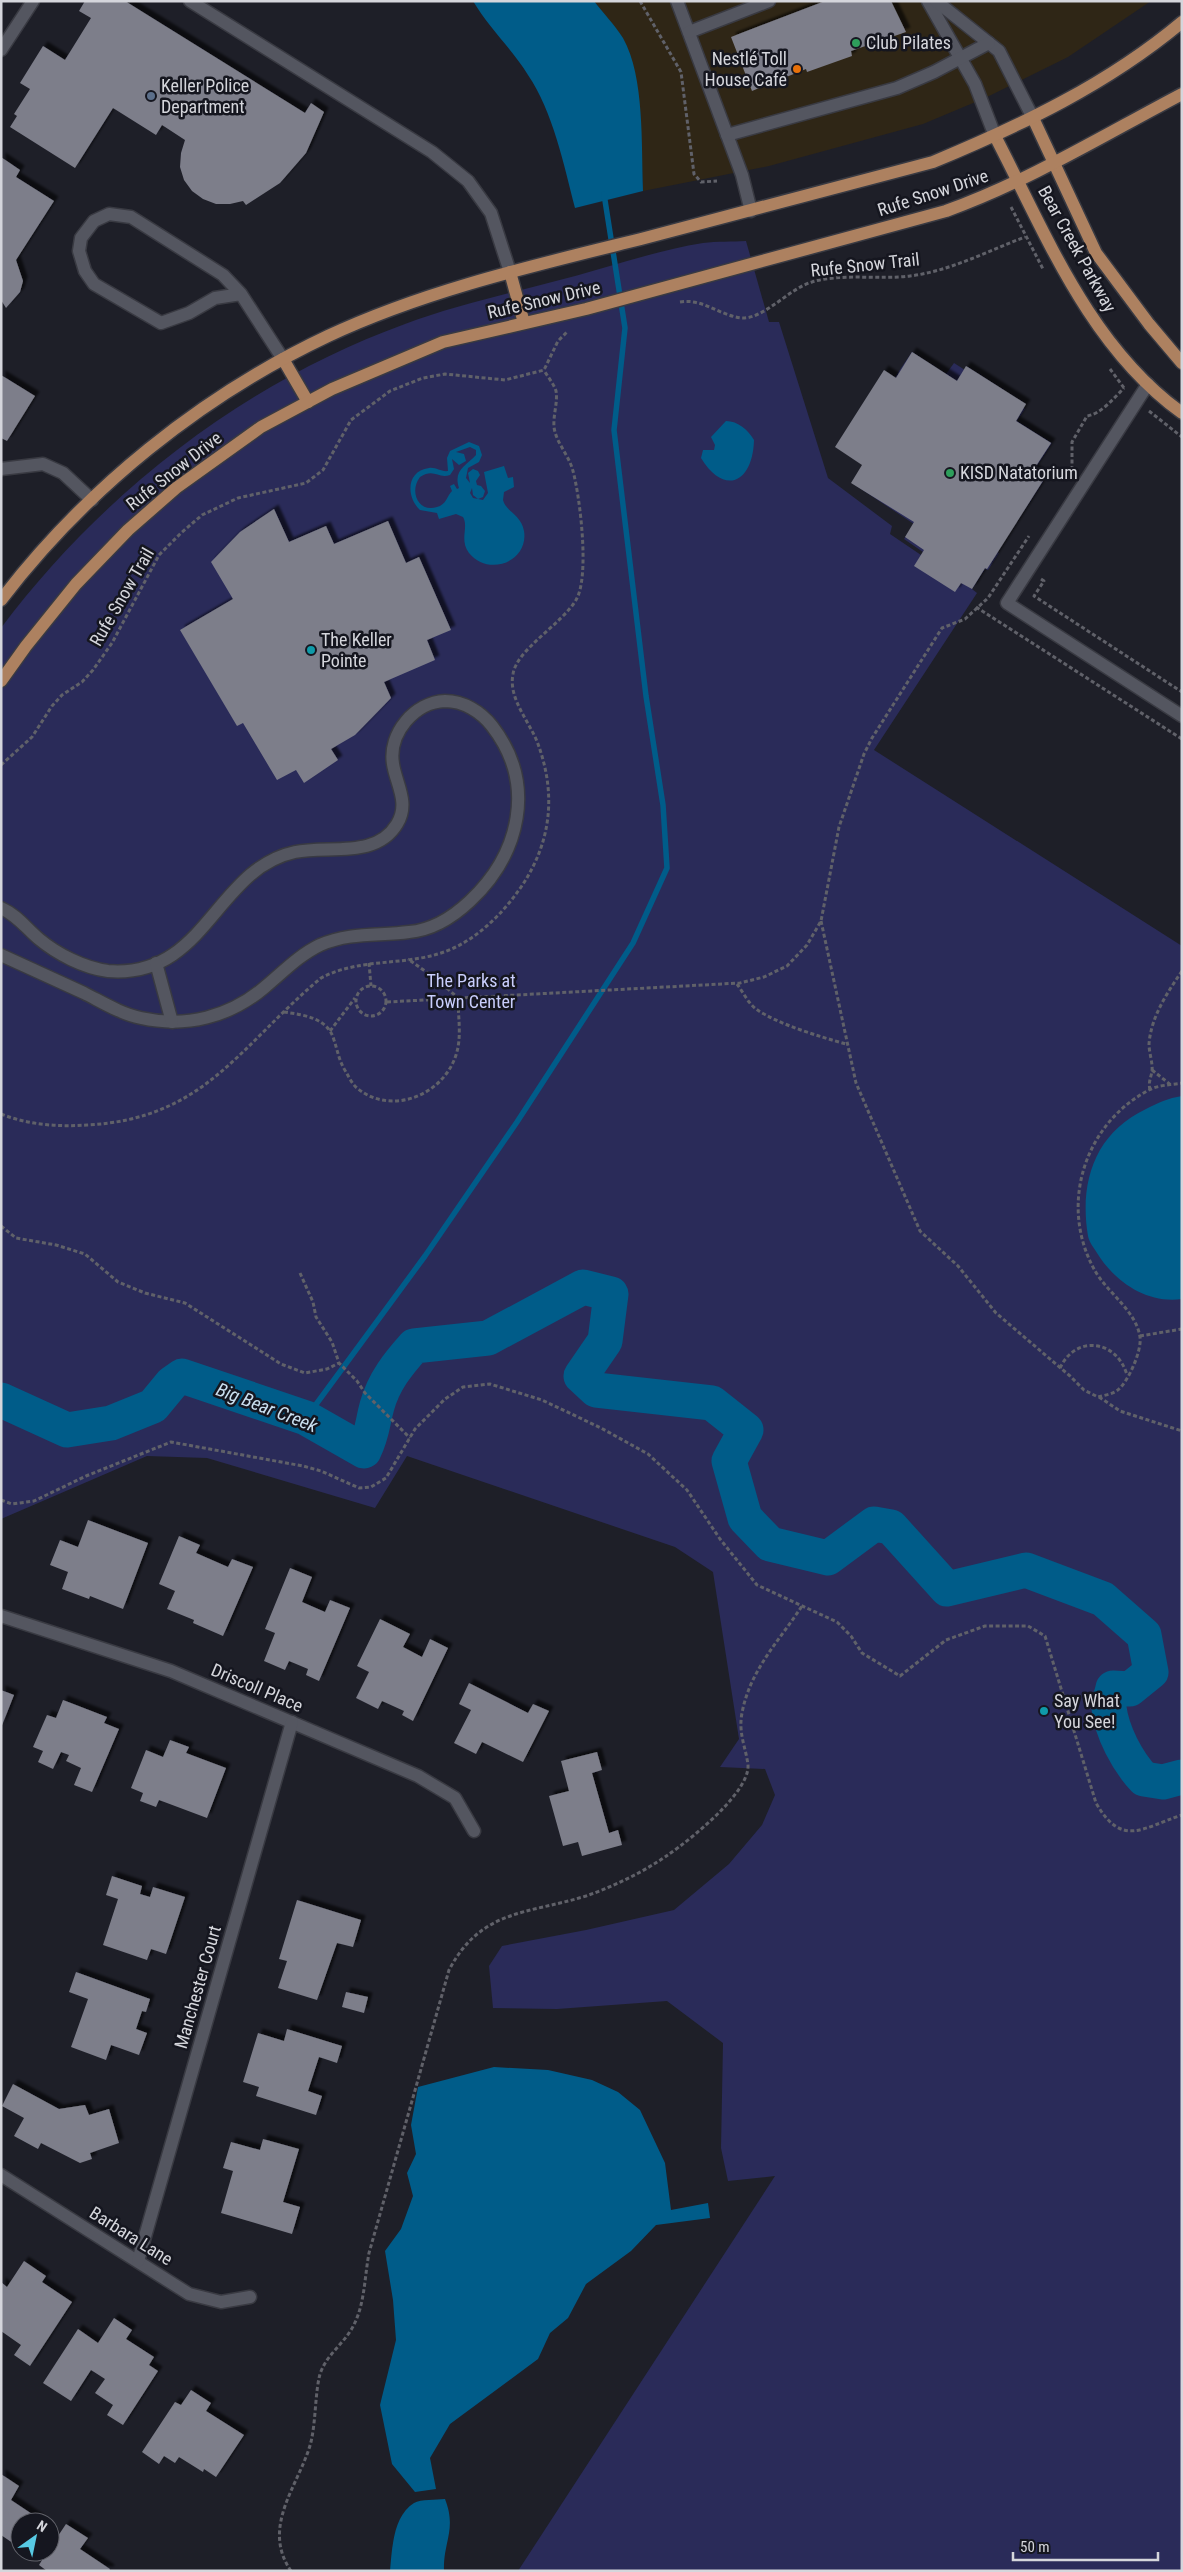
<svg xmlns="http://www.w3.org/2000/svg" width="1183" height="2572" viewBox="0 0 1183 2572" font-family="'Roboto Condensed',sans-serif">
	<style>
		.commercial { fill: #2f2616 }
		.green { fill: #2a2b59 }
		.water { fill: #005c89; fill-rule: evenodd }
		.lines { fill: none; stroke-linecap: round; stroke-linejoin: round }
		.stream { stroke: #005c89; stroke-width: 5.5 }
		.river { stroke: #005c89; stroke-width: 35 }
		.building { fill: #7d7e8a; filter: url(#shadow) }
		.minor-casing { stroke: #393a42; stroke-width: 15 }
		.major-casing { stroke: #393a42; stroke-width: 15 }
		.path { stroke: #606169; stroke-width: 3; stroke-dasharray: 4 2.5; stroke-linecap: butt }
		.minor { stroke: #545660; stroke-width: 12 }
		.major { stroke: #ad8160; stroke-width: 12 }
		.leisure-dot { fill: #2e9e5b; stroke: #15161f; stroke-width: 2 }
		.food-dot { fill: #e8710a; stroke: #15161f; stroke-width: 2 }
		.service-dot { fill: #5c6f8a; stroke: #15161f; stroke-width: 2 }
		.culture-dot { fill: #0f9aa8; stroke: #15161f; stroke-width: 2 }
		.labels { text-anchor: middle; stroke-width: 5; stroke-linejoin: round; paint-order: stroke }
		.poi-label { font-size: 18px; fill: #d5d6dc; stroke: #15161f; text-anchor: start }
		.street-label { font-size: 18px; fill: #d5d6dc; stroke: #15161f }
		.park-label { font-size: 18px; fill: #c9cefc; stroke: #15161f }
		.water-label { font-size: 19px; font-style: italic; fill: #cadfef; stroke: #15161f }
	</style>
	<defs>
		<filter id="shadow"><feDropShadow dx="4.5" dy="-4.5" stdDeviation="1" flood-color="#0009"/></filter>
	</defs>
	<rect width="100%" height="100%" fill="#1e1f28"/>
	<polygon class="commercial" points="594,1 1151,1 1068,57 985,98 923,124 769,166 643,191 640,110 623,38"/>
	<path class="green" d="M746,241L769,322H779L828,478L892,526L890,534L921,555L923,552L904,539L914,524L852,483L864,465L895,377L912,352L946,374L954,363L965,370L968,367L1017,399L1014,403L1025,409L1017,421L1052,443L1035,469L1046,477L997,552L999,553L988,570L985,569L972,589L977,593L874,750L1182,946V2571H518L775,2176L728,2181L721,2148L723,2043L667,2001L557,2009L493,2008L489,1966L502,1946L586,1930L674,1910L729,1864L762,1825L775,1795L765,1769L720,1767L739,1739L713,1572L675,1547L407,1456L375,1508L207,1458L147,1456L1,1519V628C103,492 245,382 405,324C453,306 502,295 552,282C602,270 652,251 703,243C717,241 732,242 746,241Z"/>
	<g class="water">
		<path d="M473,1H594C603,13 615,25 623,38C645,77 641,146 643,191L575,208C564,165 553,112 528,75C512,49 489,28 473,1Z"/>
		<path d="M726,421C738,421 748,430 754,440C753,482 725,497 701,458L703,450H714L715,445L711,437Z"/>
		<path d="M469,442L479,446L482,455L479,462L468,468L466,478L470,483L468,473L473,469L478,471L480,475L476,481L477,485L481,486L485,491L483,497L478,499L473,495L472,488L470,493L473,498L483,500L488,493L484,472L504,466L508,478L513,477L514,487L504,492L503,500C506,512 521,514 524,531C529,562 488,577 469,553C459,540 469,527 463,517L456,514L439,519L437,513L420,510C406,497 406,471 429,468C436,467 441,472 448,471L447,458L450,451ZM470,447L476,450V455C466,466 453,470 459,488L457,489L454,484L450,486L452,491C447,496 446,505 437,507C418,513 409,491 420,477C434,468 438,479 450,475L454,469L452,459L459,465L466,461L464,454L456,452Z"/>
		<path d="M1182,1096V1299C1147,1304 1115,1282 1097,1253C1094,1248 1089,1242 1088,1236C1079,1182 1095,1133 1146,1109C1158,1103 1168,1098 1182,1096Z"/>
		<polygon points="494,2067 548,2070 592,2080 618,2092 640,2110 665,2163 671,2210 708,2203 710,2218 656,2225 631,2251 586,2284 568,2318 550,2333 538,2359 450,2424 430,2458 436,2489 415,2492 392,2464 380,2405 396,2340 393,2300 385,2251 401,2229 413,2196 407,2173 416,2154 411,2125 418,2087"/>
		<path d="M445,2499C457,2530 443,2541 444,2571H390C392,2549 393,2516 414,2503C421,2499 436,2500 445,2499Z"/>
	</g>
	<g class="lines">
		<polyline class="stream" points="306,1418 425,1256 517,1122 633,943 667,868 663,805 646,696 614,430 625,328 604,194"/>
		<path class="river" d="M1,1400L67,1430L111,1423L153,1406L172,1383L182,1376L306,1418L364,1451C373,1432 372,1424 377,1406C384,1381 398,1364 414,1346L488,1338L583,1287L611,1294L605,1341L581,1376L596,1390L712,1403L746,1430L729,1461L745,1518L770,1544L828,1558L874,1524L891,1527L947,1589L1026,1570L1103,1599L1144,1635L1151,1672L1130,1689L1113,1688C1112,1694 1108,1702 1109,1708C1112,1732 1127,1761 1144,1779L1163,1782L1182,1777"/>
	</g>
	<g class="building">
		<polygon points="85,1 125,1 305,113 311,103 324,112 306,153 280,183 246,205 243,201 230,204 216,204 203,199 192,191 184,180 180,167 181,153 185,140 162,125 156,135 113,108 75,168 10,127 17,116 14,114 30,89 20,83 43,46 65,60 91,18 79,11"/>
		<polygon points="825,1 891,1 906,32 851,51 852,56 807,72 806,69 752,91 731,37"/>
		<polygon points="1,157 20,170 16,177 54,201 16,260 23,281 20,292 6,308 1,300"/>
		<polygon points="912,352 957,381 966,366 1026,404 1016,421 1051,443 1034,469 1046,476 987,569 985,568 972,589 961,583 955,592 914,566 924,550 905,537 914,522 851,483 862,465 835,447 884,370 896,378"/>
		<polygon points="1,375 35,396 7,441 1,438"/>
		<polygon points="274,509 289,542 326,526 334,544 388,521 406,563 419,557 451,630 427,640 435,660 384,682 391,698 355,735 331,749 338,760 304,783 296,770 277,780 243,723 237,726 180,630 233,599 211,562 240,532"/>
		<polygon points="88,1520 148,1543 123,1609 90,1596 89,1599 62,1589 68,1572 50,1565 60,1540 78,1547"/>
		<polygon points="179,1536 200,1545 196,1553 228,1567 232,1559 253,1567 223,1636 193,1623 194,1620 167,1609 175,1591 159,1584"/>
		<polygon points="290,1568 312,1577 302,1602 325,1612 330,1600 350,1608 319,1681 306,1675 308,1669 289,1661 285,1670 264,1661 275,1633 265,1629"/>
		<polygon points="380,1619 410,1634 403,1647 422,1657 430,1639 448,1648 413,1721 402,1715 404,1711 382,1701 378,1709 356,1698 369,1672 357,1666"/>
		<polygon points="469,1683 528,1713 533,1704 549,1711 523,1762 482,1742 476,1754 454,1743 471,1710 459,1704"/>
		<polygon points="1,1690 14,1695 1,1728"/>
		<polygon points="63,1700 107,1717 104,1723 119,1729 92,1792 74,1785 81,1768 66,1761 69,1755 61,1752 53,1769 38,1762 43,1751 33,1747 47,1715 56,1718"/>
		<polygon points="170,1740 189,1747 186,1753 226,1768 207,1818 159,1800 156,1807 140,1801 143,1793 131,1788 146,1750 163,1757"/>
		<polygon points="597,1752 602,1770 592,1773 609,1833 618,1830 622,1845 582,1856 578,1842 563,1846 549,1796 569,1791 561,1761"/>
		<polygon points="112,1876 142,1886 140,1894 150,1897 153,1887 185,1897 166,1954 151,1949 147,1960 103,1945 118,1899 106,1895"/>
		<polygon points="297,1900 361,1920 353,1947 337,1943 317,2000 278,1988 287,1961 279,1959"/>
		<polygon points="76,1972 150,1999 146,2012 142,2011 136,2029 147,2033 139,2055 111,2045 106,2060 71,2047 88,1999 69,1992"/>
		<polygon points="346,1992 368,1997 364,2013 342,2007"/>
		<polygon points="287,2029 342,2046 337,2063 319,2057 308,2091 322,2096 316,2115 256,2096 259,2087 243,2082 258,2033 284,2041"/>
		<polygon points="13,2084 59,2109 85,2105 89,2115 109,2109 119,2143 90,2153 92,2159 80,2163 41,2143 38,2149 14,2136 24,2118 2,2106"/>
		<polygon points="263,2139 299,2149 283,2202 300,2207 292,2234 221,2213 233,2171 223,2168 231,2142 260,2150"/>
		<polygon points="24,2261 46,2276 42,2282 72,2302 30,2366 14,2355 21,2345 1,2331 1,2282 7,2287"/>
		<polygon points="114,2318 132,2330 126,2339 154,2357 149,2365 158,2371 123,2425 107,2415 113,2405 95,2393 105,2379 91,2370 71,2401 43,2383 78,2329 98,2343"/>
		<polygon points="191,2390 211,2403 206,2411 244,2435 216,2477 204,2469 203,2472 179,2457 175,2463 164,2456 159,2464 142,2452 175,2402 181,2405"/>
		<polygon points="1,2474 19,2486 11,2500 41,2520 20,2522 20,2548 1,2535"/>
		<polygon points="66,2524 88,2538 80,2549 110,2569 109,2571 47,2571 39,2565 47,2552 50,2552 50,2548"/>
	</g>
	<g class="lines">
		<defs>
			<g id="minor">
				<polyline points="190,1 432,152 468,181 491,213 510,272"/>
				<polyline points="677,1 742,175 751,211"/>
				<polyline points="928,1 975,84 995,136"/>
				<polyline points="936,1 999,51 1033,118"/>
				<polyline points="689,32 769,1"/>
				<polyline points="1,50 33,1"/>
				<polyline points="727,135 897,88 934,72 989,43"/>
				<polyline points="241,294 215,298 189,313 161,323 94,284 85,271 79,251 81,238 94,221 109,214 131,217 223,275 241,294 283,359"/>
				<polyline points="1148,384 1007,603 1182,716"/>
				<polyline points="1,469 43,464 63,473 92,500"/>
				<path d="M1,908C17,915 26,928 39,939C57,954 84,968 108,971C206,979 215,869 295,852C329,845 376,859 397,824C410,803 396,784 393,764C388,733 415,702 445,701C464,701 481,712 492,726C537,784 520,854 470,901C453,917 433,930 409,932C378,936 350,932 320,945C299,955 282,973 265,987C230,1017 186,1028 141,1018C121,1014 102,1002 84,993C56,980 29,968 1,955"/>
				<polyline points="156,963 172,1022"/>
				<polyline points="1,1616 171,1671 418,1776 455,1798 474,1831"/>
				<polyline points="1,2175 189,2294 221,2302 250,2297"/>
				<polyline points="138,2261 292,1722"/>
			</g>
			<g id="major">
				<polyline points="1033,118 1096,253 1149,324 1182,363"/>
				<path d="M995,136C1046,234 1089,346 1182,413"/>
				<polyline points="510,272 524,323"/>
				<polyline points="283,359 308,402"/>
				<path d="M1,600C86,489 201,396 328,336C426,290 536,265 641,239C739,214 836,188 933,162C1022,125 1108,84 1182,22"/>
				<path d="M1,681L26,646L76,584L128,530L176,488L261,427L332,389L443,342L586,309L946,211C1029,181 1104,135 1182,94"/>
			</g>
		</defs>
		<use href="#minor" class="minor-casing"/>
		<use href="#major" class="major-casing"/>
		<g class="path">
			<polyline points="640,1 681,72 694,174 701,182 717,181"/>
			<polyline points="1011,207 1043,269"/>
			<path d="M680,302C703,298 720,316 742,318C764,319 790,288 812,282C841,273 880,280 910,276C950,271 988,251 1025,237"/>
			<polyline points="1110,369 1124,388"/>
			<polyline points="1149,411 1182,437"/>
			<path d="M1072,470V442L1087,416C1101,414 1114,398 1124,388"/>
			<polyline points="1041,579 1044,581 1034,596 1182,692"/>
			<polyline points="976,607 1182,739"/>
			<polyline points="1,765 32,737 52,706 62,695 82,682 93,670 112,643 159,555 181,533 202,515 238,498 306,483 323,470 351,420 390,391 423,378 445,374 505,380 544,370 558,341 568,331"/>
			<path d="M821,921L856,1083L920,1231L958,1266L996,1313L1070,1376L1084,1390L1098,1397C1105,1395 1114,1394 1119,1389C1129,1380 1142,1350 1140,1337C1136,1310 1106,1292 1094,1269C1059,1205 1084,1124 1149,1090C1158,1085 1171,1085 1182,1083"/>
			<polyline points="369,963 371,986"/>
			<path d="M737,984C743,992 748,1003 756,1009C777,1024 821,1037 846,1044"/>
			<circle cx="371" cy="1001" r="15"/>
			<polyline points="387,1002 740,983 764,977 787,966 807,945 821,921 839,827 864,754 872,738 942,628 965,619 988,598 1029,536"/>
			<path d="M284,1012C304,1015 328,1018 334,1040C338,1052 339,1061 346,1072C349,1077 352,1084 357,1088C390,1116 443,1096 456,1055C462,1037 458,1017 458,998L439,981L408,959"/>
			<polyline points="330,1031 355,998"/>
			<polyline points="1152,1070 1171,1085"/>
			<path d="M1150,1090C1148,1082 1151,1078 1152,1071C1153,1063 1149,1053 1149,1044C1151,1017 1167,993 1182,971"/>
			<path d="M1,1114C29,1125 58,1127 87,1125C205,1119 239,1046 321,978C359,958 401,966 441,953C464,946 487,928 503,910C546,862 561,807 538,744C530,722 508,699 513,674C517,649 561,625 576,600C590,577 580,497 573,471C569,455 556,443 554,427C553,415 558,402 556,391C554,384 547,376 544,370"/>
			<polyline points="1,1226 16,1238 56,1245 85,1254 118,1282 145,1293 185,1303 281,1364 305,1373 327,1369 339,1363"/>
			<polyline points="300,1273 313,1302 316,1317 332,1342 339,1363 357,1381 365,1393 410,1438"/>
			<polyline points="1140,1336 1182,1329"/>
			<path d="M1060,1368C1076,1334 1117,1340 1127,1375"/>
			<polyline points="1099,1397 1120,1411 1182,1431"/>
			<path d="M1,1500L12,1504L34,1501L86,1476L171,1442L303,1466L321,1471L359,1488L371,1487L386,1478L415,1429L445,1399L463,1387L490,1384L542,1400L601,1428L648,1454L687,1490L720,1539L757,1585L837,1622L851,1636L862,1653L900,1676L946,1640L985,1626H1028L1045,1636L1096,1803C1122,1848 1142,1828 1182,1815"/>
			<path d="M291,2571C260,2526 300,2484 311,2442C316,2420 315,2393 320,2374C326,2356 341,2346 351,2330C365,2307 364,2280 369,2253L449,1970C481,1909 528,1914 586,1896C609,1888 633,1877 654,1864C678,1850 750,1795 748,1765C746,1748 738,1733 742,1713C750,1670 779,1641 802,1606"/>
		</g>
		<use href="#minor" class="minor"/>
		<use href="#major" class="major"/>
	</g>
	<g class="leisure-dot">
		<circle cx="856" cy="43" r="5"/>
		<circle cx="950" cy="473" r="5"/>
	</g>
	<circle class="food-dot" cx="797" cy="69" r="5"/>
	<circle class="service-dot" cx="151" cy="96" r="5"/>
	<g class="culture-dot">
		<circle cx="311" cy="650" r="5"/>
		<circle cx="1044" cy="1711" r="5"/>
	</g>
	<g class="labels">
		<g class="poi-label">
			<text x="866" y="49">Club Pilates</text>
			<text x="787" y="65" text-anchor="end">Nestlé Toll<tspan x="787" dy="21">House Café</tspan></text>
			<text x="161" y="92">Keller Police<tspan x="161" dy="21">Department</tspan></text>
			<text x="960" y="479">KISD Natatorium</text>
			<text x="321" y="646">The Keller<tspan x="321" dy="21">Pointe</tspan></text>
			<text x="1054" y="1707">Say What<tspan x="1054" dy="21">You See!</tspan></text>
		</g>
		<g class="street-label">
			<text transform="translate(933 193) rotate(-18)" y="6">Rufe Snow Drive</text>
			<text transform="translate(1077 249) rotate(61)" y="6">Bear Creek Parkway</text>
			<text transform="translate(865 265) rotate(-6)" y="6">Rufe Snow Trail</text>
			<text transform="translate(544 300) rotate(-13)" y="6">Rufe Snow Drive</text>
			<text transform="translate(174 471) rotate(-38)" y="6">Rufe Snow Drive</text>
			<text transform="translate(122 597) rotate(-60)" y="6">Rufe Snow Trail</text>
			<text transform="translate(257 1688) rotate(23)" y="6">Driscoll Place</text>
			<text transform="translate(198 1987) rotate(-74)" y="6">Manchester Court</text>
			<text transform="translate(131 2236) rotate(32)" y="6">Barbara Lane</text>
		</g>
		<g class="park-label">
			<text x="471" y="987">The Parks at<tspan x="471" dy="21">Town Center</tspan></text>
		</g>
		<g class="water-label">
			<text transform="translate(267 1407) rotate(21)" y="7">Big Bear Creek</text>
		</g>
	</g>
	<rect width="1183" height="2572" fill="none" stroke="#d5d6dc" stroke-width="5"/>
	<g transform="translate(35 2537) rotate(33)"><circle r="24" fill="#15161f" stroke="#62636b"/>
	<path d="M0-4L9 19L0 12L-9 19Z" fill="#57c9e3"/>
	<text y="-8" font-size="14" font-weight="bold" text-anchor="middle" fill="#d5d6dc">N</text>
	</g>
	<path d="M1013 2552v8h145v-8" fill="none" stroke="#d5d6dc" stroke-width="2.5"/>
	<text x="1020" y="2552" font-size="15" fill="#d5d6dc" stroke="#15161f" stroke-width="4" paint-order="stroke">50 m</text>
</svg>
